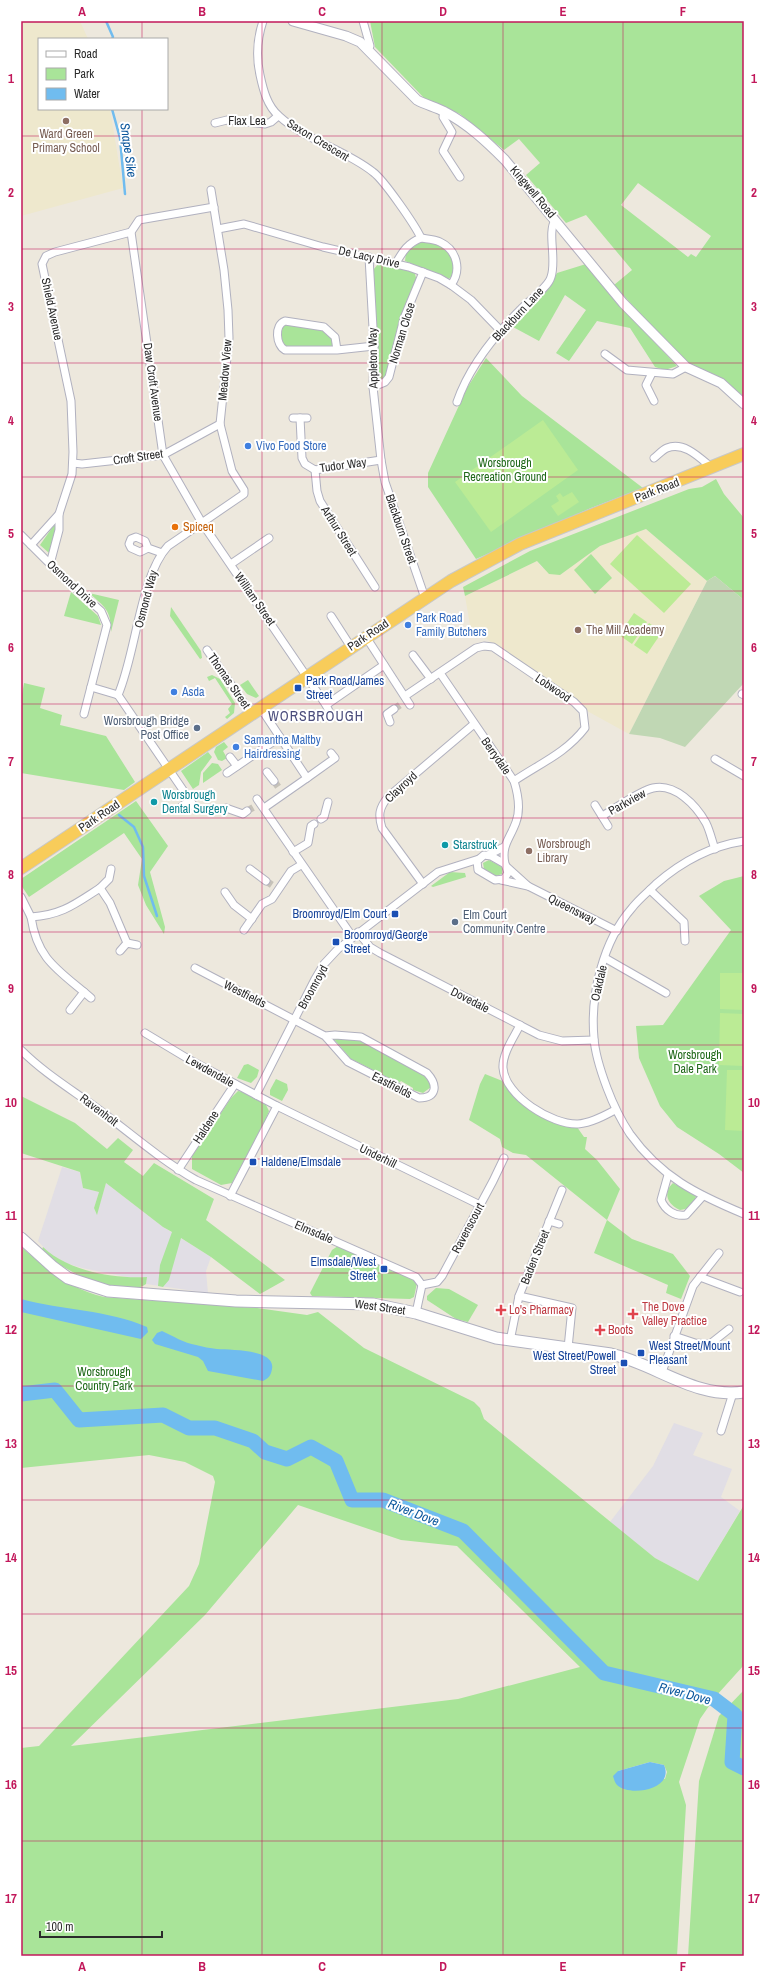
<svg xmlns="http://www.w3.org/2000/svg" width="765" height="1977" viewBox="0 0 765 1977" font-family="'Archivo Narrow',sans-serif">
	<style>
		.industrial { fill: #e1dee5 }
		.education { fill: #eee8cd }
		.green { fill: #a9e499; fill-rule: evenodd }
		.cemetery { fill: #c0d7b4 }
		.pitch { fill: #bbeb95 }
		.water { fill: #70bcef }
		.lines { fill: none; stroke-linecap: round; stroke-linejoin: round }
		.stream { stroke: #70bcef; stroke-width: 2.5 }
		.river { stroke: #70bcef; stroke-width: 15 }
		.minor-tunnel { stroke: #c6c2b9; stroke-width: 7; stroke-dasharray: 7 3.5; stroke-linecap: butt }
		.minor-casing { stroke: #b1b1bf; stroke-width: 9 }
		.tertiary-casing { stroke: #b1b1bf; stroke-width: 11 }
		.secondary-casing { stroke: #b1b1bf; stroke-width: 13 }
		.trunk-casing { stroke: #c8c8c8; stroke-width: 14 }
		.minor { stroke: #fff; stroke-width: 7 }
		.tertiary { stroke: #fff; stroke-width: 9 }
		.secondary { stroke: #fff; stroke-width: 11 }
		.trunk { stroke: #f8cc5a; stroke-width: 12 }
		.grid { fill: none; stroke: #c2185b; stroke-width: 1; stroke-opacity: 0.55 }
		.education-dot { fill: #8d6e63; stroke: #fff; stroke-width: 1.5 }
		.shop-dot { fill: #3f7fe0; stroke: #fff; stroke-width: 1.5 }
		.food-dot { fill: #e8710a; stroke: #fff; stroke-width: 1.5 }
		.transit-dot { fill: #1a4fb4; stroke: #fff; stroke-width: 1.5 }
		.service-dot { fill: #5c6f8a; stroke: #fff; stroke-width: 1.5 }
		.culture-dot { fill: #0f9aa8; stroke: #fff; stroke-width: 1.5 }
		.health-dot { fill: #e0444e; stroke: #fff; stroke-width: 1.5 }
		.labels { text-anchor: middle; stroke-width: 4; stroke-linejoin: round; paint-order: stroke }
		.street-label { font-size: 12px; fill: #2b2b2b; stroke: #fff }
		.education-label { font-size: 12px; fill: #785e54; stroke: #fff; text-anchor: start }
		.shop-label { font-size: 12px; fill: #366cbe; stroke: #fff; text-anchor: start }
		.park-label { font-size: 12px; fill: #20691a; stroke: #fff }
		.food-label { font-size: 12px; fill: #c56008; stroke: #fff; text-anchor: start }
		.transit-label { font-size: 12px; fill: #164399; stroke: #fff; text-anchor: start }
		.service-label { font-size: 12px; fill: #4e5e75; stroke: #fff; text-anchor: end }
		.culture-label { font-size: 12px; fill: #0d838f; stroke: #fff; text-anchor: start }
		.health-label { font-size: 12px; fill: #be3a42; stroke: #fff; text-anchor: start }
		.water-label { font-size: 13px; font-style: italic; fill: #0d589d; stroke: #fff }
		.quarter-label { font-size: 14px; letter-spacing: 1px; fill: #4b4d7c; stroke: #fff }
		.neatline { fill: none; stroke: #c2185b; stroke-width: 1.5 }
		.grid-label { font-size: 13px; text-anchor: middle; font-weight: bold; fill: #c2185b }
	</style>
	<rect width="100%" height="100%" fill="#ede8dd"/>
	<g class="industrial">
		<polygon points="62,1167 80,1172 83,1188 99,1192 94,1208 97,1214 106,1183 163,1227 211,1257 206,1271 208,1293 146,1284 147,1277 132,1278 82,1268 66,1263 49,1253 38,1241"/>
		<polygon points="674,1423 703,1433 693,1455 732,1469 721,1497 740,1511 698,1581 655,1558 610,1522 653,1466"/>
	</g>
	<g class="education">
		<polygon points="21,21 80,21 88,39 39,39 39,109 110,109 123,188 21,216"/>
		<polygon points="646,529 707,581 629,734 589,712 488,640 477,635 470,625 465,596 537,561 541,567 560,575 600,546"/>
	</g>
	<g class="green">
		<path d="M370,21H744V401L686,364L614,285L632,270L586,215L566,223L526,175L540,163L519,139L504,150L460,114L425,99L375,47ZM638,183L711,236L696,257L691,254L688,257L621,205Z"/>
		<path d="M422,241C445,245 450,248 455,271L449,279L405,261L406,252Z"/>
		<polygon points="380,262 414,271 417,281 386,376 382,382 377,379 373,270"/>
		<path d="M586,264L628,314L677,366L665,370L655,367L630,328L597,321L569,361L556,353L586,310L565,295L539,341L513,327C530,310 546,295 557,273Z"/>
		<polygon points="281,323 324,327 334,343 332,347 281,348"/>
		<polygon points="486,358 522,396 643,488 591,508 476,559 428,487 428,473 467,388"/>
		<polygon points="716,479 724,494 744,518 744,600 715,576 707,581 646,529 600,546 560,575 549,574 537,561 465,596 463,587 530,551 689,489 702,487"/>
		<polygon points="54,525 57,528 49,553 40,545"/>
		<polygon points="591,554 612,578 595,594 574,570"/>
		<polygon points="71,592 98,616 101,625 64,616"/>
		<path d="M89,593L119,600L111,632C111,610 105,607 89,593Z"/>
		<polygon points="171,607 201,651 202,658 200,659 170,616"/>
		<polygon points="212,675 220,679 235,703 234,713 227,719 225,717 230,713 228,709 232,704 215,678 209,681 207,677"/>
		<polygon points="248,680 259,696 256,698 247,694 240,685"/>
		<polygon points="24,683 45,688 40,708 62,715 60,725 106,736 135,782 124,790 21,773 21,701"/>
		<polygon points="224,742 228,747 223,751 227,758 222,761 218,760 214,752 216,747"/>
		<polygon points="208,752 212,757 201,772 199,785 193,789 181,771"/>
		<polygon points="212,763 218,764 222,770 203,783 203,773"/>
		<polygon points="136,801 168,846 150,872 165,927 164,934 146,905 138,885 142,859 124,833 29,897 21,885 21,879"/>
		<polygon points="489,860 502,867 502,874 496,876 484,869 483,863"/>
		<polygon points="450,872 465,873 466,877 433,887 431,886"/>
		<polygon points="744,876 744,1173 719,1154 677,1127 660,1106 639,1058 636,1026 663,1025 731,930 699,896 724,881"/>
		<path d="M333,1038C353,1039 362,1039 378,1051L380,1050L407,1063L408,1067L427,1075L431,1087L423,1093L413,1090V1088L401,1081L399,1083L351,1059Z"/>
		<polygon points="248,1064 259,1070 257,1077 251,1083 237,1078 244,1065"/>
		<polygon points="485,1074 505,1082 518,1098 577,1127 584,1137 587,1137 585,1149 597,1160 620,1189 607,1220 632,1239 673,1254 690,1276 681,1299 666,1293 668,1285 594,1253 607,1220 526,1155 513,1153 502,1147 500,1139 469,1120 480,1084"/>
		<polygon points="276,1079 287,1084 288,1090 282,1101 270,1095 270,1090"/>
		<polygon points="238,1091 243,1092 266,1105 269,1111 264,1124 232,1183 221,1185 192,1169 192,1156 231,1098"/>
		<polygon points="21,1096 75,1123 107,1149 118,1138 133,1150 124,1162 143,1176 154,1163 214,1199 206,1220 285,1280 260,1294 211,1257 181,1238 169,1280 163,1287 158,1286 160,1265 172,1232 163,1227 106,1183 97,1215 94,1208 99,1192 83,1188 80,1172 21,1153"/>
		<path d="M673,1183L696,1196C695,1205 688,1209 680,1210C668,1205 662,1193 673,1183Z"/>
		<polygon points="338,1246 407,1276 417,1283 414,1297 410,1299 312,1296 310,1293 332,1250"/>
		<path d="M21,1247C49,1270 67,1288 104,1297L257,1308L307,1315L318,1312L364,1348L474,1402L480,1408L484,1419L655,1558L698,1581L744,1505V1665L716,1696L700,1719L679,1782L686,1805L677,1956H21V1748L39,1746L189,1586L199,1564L215,1482L213,1476L185,1462L149,1455L21,1468ZM298,1505L401,1540L457,1546L580,1667L458,1699L71,1746L205,1615ZM650,1762L664,1765L667,1772L665,1779L618,1771Z"/>
		<path d="M43,1247C68,1271 113,1279 147,1277L146,1284C138,1290 131,1288 122,1287C90,1284 66,1270 41,1252Z"/>
		<polygon points="436,1288 449,1289 478,1305 468,1322 456,1319 427,1300 427,1296"/>
		<polygon points="744,1690 744,1956 688,1956 699,1781 719,1716"/>
	</g>
	<polygon class="cemetery" points="715,576 744,600 744,683 685,747 660,738 629,734 707,581"/>
	<g class="pitch">
		<polygon points="543,420 578,470 491,532 455,482"/>
		<polygon points="572,492 579,502 558,516 551,506 559,501 556,496 560,493 563,497"/>
		<polygon points="637,535 691,584 664,613 610,564"/>
		<polygon points="634,613 647,622 632,644 619,635"/>
		<polygon points="649,623 662,632 647,654 634,645"/>
		<polygon points="720,973 744,973 744,1010 720,1009"/>
		<polygon points="720,1013 744,1014 744,1066 719,1065"/>
		<polygon points="727,1070 744,1070 744,1131 725,1130"/>
	</g>
	<g class="water">
		<path d="M21,1299C62,1310 108,1310 147,1327L148,1332L141,1339L21,1312Z"/>
		<path d="M162,1331C173,1336 184,1343 196,1345C203,1347 210,1348 217,1349C231,1350 276,1349 272,1369C271,1375 269,1378 263,1381L208,1371L203,1361L198,1357L155,1344L152,1340L157,1333Z"/>
		<path d="M650,1762L664,1765C675,1790 629,1797 617,1785C615,1783 614,1779 613,1776L618,1771Z"/>
	</g>
	<g class="lines">
		<g class="stream">
			<polyline points="106,21 113,37 112,39"/>
			<polyline points="112,109 120,138 125,194"/>
			<polyline points="119,815 134,827 143,847 144,876 157,916"/>
		</g>
		<polyline class="river" points="21,1394 55,1390 79,1420 163,1415 189,1428 215,1428 253,1441 265,1452 287,1459 311,1447 336,1461 352,1500 383,1500 463,1531 604,1673 714,1699 735,1715 732,1762 744,1768"/>
		<g class="minor-tunnel">
			<polyline points="394,709 400,705"/>
			<polyline points="274,781 279,788"/>
			<polyline points="247,811 254,807"/>
			<polyline points="266,881 272,885"/>
		</g>
		<defs>
			<g id="minor">
				<path d="M263,21C257,39 256,57 260,75C263,89 267,106 279,116C305,140 346,150 373,172C384,180 415,225 421,238C408,243 403,251 396,263"/>
				<polyline points="363,21 370,46 368,49"/>
				<polyline points="444,111 443,117 452,132 443,151 460,177"/>
				<polyline points="215,123 227,120 265,124 271,122 278,116"/>
				<polyline points="214,207 139,220 131,232 163,455 202,523 326,705 331,715"/>
				<polyline points="218,229 244,224 323,247 409,267 439,278 451,285 471,300 501,331"/>
				<path d="M421,238C427,239 434,239 440,242C457,250 462,270 451,285"/>
				<polyline points="369,257 374,346 373,387 381,460 385,482 425,598"/>
				<path d="M337,350L335,337L324,327L285,321C274,325 276,345 285,350H337L374,346"/>
				<polyline points="605,354 627,370 673,374 686,367"/>
				<polyline points="652,373 646,385 654,401"/>
				<polyline points="373,387 385,382 389,377 404,318 423,272"/>
				<path d="M457,402C469,367 493,337 520,310C528,301 548,288 551,277C557,260 547,233 555,220"/>
				<polyline points="293,418 307,418"/>
				<polyline points="300,418 302,458 305,464 315,470 381,460"/>
				<path d="M654,458C658,455 662,450 667,448C684,441 700,458 712,468"/>
				<polyline points="73,463 82,464 163,455 220,424"/>
				<polyline points="315,470 317,491 320,501 375,587"/>
				<polyline points="21,535 64,578 101,611 107,625 84,714"/>
				<polyline points="31,545 59,514"/>
				<polyline points="148,548 140,552 131,548 129,544 131,539 136,537 145,541 148,548 162,553"/>
				<polyline points="50,564 59,530 59,514 72,474 73,452 71,401 42,264 46,256 55,252 131,232"/>
				<polyline points="231,564 269,538"/>
				<polyline points="331,616 351,647"/>
				<polyline points="366,637 410,705"/>
				<polyline points="207,650 251,713"/>
				<polyline points="413,655 431,679"/>
				<path d="M440,673L514,781C518,794 521,809 516,822C510,839 501,845 505,864"/>
				<polyline points="91,687 118,695"/>
				<polyline points="742,694 744,695"/>
				<path d="M118,695C136,654 140,576 168,546L244,494V490L232,471L220,424L229,338L228,310L224,270L211,190"/>
				<polyline points="118,695 196,809"/>
				<path d="M405,696L476,648L484,646L493,647L574,702L583,711L585,728C566,753 539,764 514,781"/>
				<polyline points="326,705 384,665"/>
				<polyline points="260,707 307,778 264,808"/>
				<polyline points="390,722 387,714 394,709"/>
				<polyline points="230,757 237,766"/>
				<polyline points="715,759 744,776"/>
				<polyline points="267,772 274,781"/>
				<polyline points="227,773 280,737"/>
				<polyline points="307,778 335,758 331,753"/>
				<polyline points="257,799 352,936"/>
				<polyline points="595,805 608,826"/>
				<polyline points="182,806 190,800"/>
				<polyline points="226,808 243,814 247,811"/>
				<path d="M602,816C615,809 639,791 653,788C675,783 696,805 706,823C710,831 712,841 715,849"/>
				<polyline points="321,819 324,817 328,802"/>
				<path d="M744,841C711,846 680,863 656,884C648,892 639,899 632,908C603,941 590,995 594,1038C595,1055 601,1072 607,1088C613,1104 620,1119 630,1134C661,1177 696,1194 744,1214"/>
				<polyline points="293,852 308,843 311,826 314,824"/>
				<polygon points="484,855 491,856 505,864 508,873 504,879 495,880 478,870 477,861"/>
				<polyline points="488,855 504,847"/>
				<polyline points="507,867 528,886"/>
				<polyline points="250,869 266,881"/>
				<polyline points="501,880 528,886 617,931"/>
				<path d="M423,884L382,828C378,815 379,808 388,797L474,724"/>
				<polyline points="100,888 109,879 111,869"/>
				<polyline points="650,890 684,922 685,941"/>
				<polyline points="225,892 234,905 252,919"/>
				<path d="M21,897L31,917C62,915 75,904 100,888L110,903L127,943"/>
				<path d="M31,917C37,957 55,968 84,992L70,1010"/>
				<polyline points="244,930 262,904 272,899 291,871 301,865"/>
				<polyline points="358,932 370,947 380,953 539,1035 562,1041 594,1040"/>
				<polyline points="120,951 127,943 137,945"/>
				<polyline points="605,958 666,993"/>
				<path d="M195,968L325,1036L335,1035L361,1037L427,1073C438,1085 437,1098 419,1098L348,1062L325,1036"/>
				<polyline points="84,992 91,998"/>
				<path d="M520,1025C514,1037 502,1054 503,1068C505,1096 552,1125 578,1124C591,1123 604,1116 615,1110"/>
				<polyline points="145,1033 190,1060 277,1106 480,1205"/>
				<path d="M21,1050C43,1072 69,1088 94,1106C128,1131 159,1159 196,1180L416,1277L422,1285L416,1313"/>
				<polyline points="256,1095 315,979 324,964 338,949 438,872 479,859"/>
				<polyline points="178,1170 235,1084"/>
				<path d="M668,1175L661,1200C665,1210 675,1217 686,1215L703,1196"/>
				<polyline points="230,1196 277,1106"/>
				<polyline points="549,1221 559,1224"/>
				<polyline points="700,1277 740,1292"/>
				<polyline points="422,1285 437,1282 442,1276 493,1181 504,1158"/>
				<polyline points="519,1296 572,1308 568,1348"/>
				<polyline points="674,1336 695,1343 710,1344 729,1329"/>
				<polyline points="510,1341 519,1296 562,1190"/>
				<polyline points="662,1372 693,1286 719,1253"/>
				<polyline points="721,1431 733,1393"/>
			</g>
			<path id="tertiary" d="M293,21L346,36L360,42L417,100C426,105 436,107 445,112C468,124 487,142 505,160L623,303L686,367L721,383L744,404"/>
			<path id="secondary" d="M21,1238L53,1267L68,1278L108,1291L236,1301L373,1304L416,1313L496,1338L611,1354C656,1364 695,1399 744,1392"/>
			<polyline id="trunk" points="21,868 451,581 520,544 744,454"/>
		</defs>
		<use href="#minor" class="minor-casing"/>
		<use href="#tertiary" class="tertiary-casing"/>
		<use href="#secondary" class="secondary-casing"/>
		<use href="#trunk" class="trunk-casing"/>
		<use href="#minor" class="minor"/>
		<use href="#tertiary" class="tertiary"/>
		<use href="#secondary" class="secondary"/>
		<use href="#trunk" class="trunk"/>
	</g>
	<path class="grid" d="M142,21V39M262,21V1956M382,21V1956M503,21V1956M623,21V1956M142,109V1956M21,136H744M21,249H744M21,363H744M21,477H744M21,591H744M21,704H744M21,818H744M21,932H744M21,1045H744M21,1159H744M21,1273H744M21,1386H744M21,1500H744M21,1614H744M21,1728H744M21,1841H744"/>
	<g class="education-dot">
		<circle cx="66" cy="121" r="4"/>
		<circle cx="578" cy="630" r="4"/>
		<circle cx="529" cy="851" r="4"/>
	</g>
	<g class="shop-dot">
		<circle cx="248" cy="446" r="4"/>
		<circle cx="408" cy="625" r="4"/>
		<circle cx="174" cy="692" r="4"/>
		<circle cx="236" cy="747" r="4"/>
	</g>
	<circle class="food-dot" cx="175" cy="527" r="4"/>
	<g class="transit-dot">
		<rect x="294" y="684" width="8" height="8" rx="2"/>
		<rect x="391" y="910" width="8" height="8" rx="2"/>
		<rect x="332" y="938" width="8" height="8" rx="2"/>
		<rect x="249" y="1158" width="8" height="8" rx="2"/>
		<rect x="380" y="1265" width="8" height="8" rx="2"/>
		<rect x="637" y="1349" width="8" height="8" rx="2"/>
		<rect x="620" y="1359" width="8" height="8" rx="2"/>
	</g>
	<g class="service-dot">
		<circle cx="197" cy="728" r="4"/>
		<circle cx="455" cy="922" r="4"/>
	</g>
	<g class="culture-dot">
		<circle cx="154" cy="802" r="4"/>
		<circle cx="445" cy="845" r="4"/>
	</g>
	<g class="health-dot">
		<path d="M499 1304h4v4h4v4h-4v4h-4v-4h-4v-4h4z"/>
		<path d="M631 1308h4v4h4v4h-4v4h-4v-4h-4v-4h4z"/>
		<path d="M598 1324h4v4h4v4h-4v4h-4v-4h-4v-4h4z"/>
	</g>
	<g class="labels">
		<g class="street-label">
			<text x="247" y="125">Flax Lea</text>
			<text transform="translate(318 140) rotate(31)" y="4">Saxon Crescent</text>
			<text transform="translate(533 192) rotate(50)" y="4">Kingwell Road</text>
			<text transform="translate(369 257) rotate(13)" y="4">De Lacy Drive</text>
			<text transform="translate(52 309) rotate(78)" y="4">Shield Avenue</text>
			<text transform="translate(518 314) rotate(-47)" y="4">Blackburn Lane</text>
			<text transform="translate(402 333) rotate(-73)" y="4">Norman Close</text>
			<text transform="translate(373 358) rotate(-91)" y="4">Appleton Way</text>
			<text transform="translate(225 370) rotate(-85)" y="4">Meadow View</text>
			<text transform="translate(153 382) rotate(82)" y="4">Daw Croft Avenue</text>
			<text transform="translate(138 457) rotate(-8)" y="4">Croft Street</text>
			<text transform="translate(343 465) rotate(-8)" y="4">Tudor Way</text>
			<text transform="translate(657 490) rotate(-21)" y="4">Park Road</text>
			<text transform="translate(401 529) rotate(71)" y="4">Blackburn Street</text>
			<text transform="translate(339 531) rotate(58)" y="4">Arthur Street</text>
			<text transform="translate(72 584) rotate(43)" y="4">Osmond Drive</text>
			<text transform="translate(146 599) rotate(-75)" y="4">Osmond Way</text>
			<text transform="translate(255 599) rotate(55)" y="4">William Street</text>
			<text transform="translate(368 635) rotate(-34)" y="4">Park Road</text>
			<text transform="translate(229 681) rotate(55)" y="4">Thomas Street</text>
			<text transform="translate(553 688) rotate(34)" y="4">Lobwood</text>
			<text transform="translate(496 756) rotate(55)" y="4">Berrydale</text>
			<text transform="translate(401 787) rotate(-43)" y="4">Clayroyd</text>
			<text transform="translate(627 802) rotate(-29)" y="4">Parkview</text>
			<text transform="translate(99 816) rotate(-34)" y="4">Park Road</text>
			<text transform="translate(572 909) rotate(27)" y="4">Queensway</text>
			<text transform="translate(599 983) rotate(-77)" y="4">Oakdale</text>
			<text transform="translate(313 987) rotate(-61)" y="4">Broomroyd</text>
			<text transform="translate(245 994) rotate(27)" y="4">Westfields</text>
			<text transform="translate(470 1000) rotate(27)" y="4">Dovedale</text>
			<text transform="translate(210 1071) rotate(29)" y="4">Lewdendale</text>
			<text transform="translate(392 1085) rotate(27)" y="4">Eastfields</text>
			<text transform="translate(99 1110) rotate(37)" y="4">Ravenholt</text>
			<text transform="translate(206 1127) rotate(-57)" y="4">Haldene</text>
			<text transform="translate(378 1156) rotate(26)" y="4">Underhill</text>
			<text transform="translate(468 1228) rotate(-62)" y="4">Ravenscourt</text>
			<text transform="translate(314 1232) rotate(23)" y="4">Elmsdale</text>
			<text transform="translate(535 1257) rotate(-68)" y="4">Baden Street</text>
			<text transform="translate(380 1307) rotate(8)" y="4">West Street</text>
		</g>
		<g class="education-label">
			<text x="66" y="138" text-anchor="middle">Ward Green<tspan x="66" dy="14">Primary School</tspan></text>
			<text x="586" y="634">The Mill Academy</text>
			<text x="537" y="848">Worsbrough<tspan x="537" dy="14">Library</tspan></text>
		</g>
		<g class="shop-label">
			<text x="256" y="450">Vivo Food Store</text>
			<text x="416" y="622">Park Road<tspan x="416" dy="14">Family Butchers</tspan></text>
			<text x="182" y="696">Asda</text>
			<text x="244" y="744">Samantha Maltby<tspan x="244" dy="14">Hairdressing</tspan></text>
		</g>
		<g class="park-label">
			<text x="505" y="467">Worsbrough<tspan x="505" dy="14">Recreation Ground</tspan></text>
			<text x="695" y="1059">Worsbrough<tspan x="695" dy="14">Dale Park</tspan></text>
			<text x="104" y="1376">Worsbrough<tspan x="104" dy="14">Country Park</tspan></text>
		</g>
		<g class="food-label">
			<text x="183" y="531">Spiceq</text>
		</g>
		<g class="transit-label">
			<text x="306" y="685">Park Road/James<tspan x="306" dy="14">Street</tspan></text>
			<text x="387" y="918" text-anchor="end">Broomroyd/Elm Court</text>
			<text x="344" y="939">Broomroyd/George<tspan x="344" dy="14">Street</tspan></text>
			<text x="261" y="1166">Haldene/Elmsdale</text>
			<text x="376" y="1266" text-anchor="end">Elmsdale/West<tspan x="376" dy="14">Street</tspan></text>
			<text x="649" y="1350">West Street/Mount<tspan x="649" dy="14">Pleasant</tspan></text>
			<text x="616" y="1360" text-anchor="end">West Street/Powell<tspan x="616" dy="14">Street</tspan></text>
		</g>
		<g class="service-label">
			<text x="189" y="725">Worsbrough Bridge<tspan x="189" dy="14">Post Office</tspan></text>
			<text x="463" y="919" text-anchor="start">Elm Court<tspan x="463" dy="14">Community Centre</tspan></text>
		</g>
		<g class="culture-label">
			<text x="162" y="799">Worsbrough<tspan x="162" dy="14">Dental Surgery</tspan></text>
			<text x="453" y="849">Starstruck</text>
		</g>
		<g class="health-label">
			<text x="642" y="1311">The Dove<tspan x="642" dy="14">Valley Practice</tspan></text>
			<text x="509" y="1314">Lo's Pharmacy</text>
			<text x="608" y="1334">Boots</text>
		</g>
		<g class="water-label">
			<text transform="translate(129 150) rotate(82)" y="5">Snape Sike</text>
			<text transform="translate(414 1512) rotate(21)" y="5">River Dove</text>
			<text transform="translate(685 1693) rotate(15)" y="5">River Dove</text>
		</g>
		<g class="quarter-label">
			<text x="316" y="721">WORSBROUGH</text>
		</g>
	</g>
	<rect width="765" height="1977" fill="none" stroke="#ffffff" stroke-width="44"/>
	<rect x="38" y="38" width="130" height="72" fill="#ffffff" stroke="#aaaaaa"/>
	<rect x="46" y="51" width="20" height="6" fill="#ffffff" stroke="#aaaaaa"/>
	<text x="74" y="58" font-size="12" fill="#2b2b2b">Road</text>
	<rect x="46" y="68" width="20" height="12" fill="#a9e499" stroke="#aaaaaa"/>
	<text x="74" y="78" font-size="12" fill="#2b2b2b">Park</text>
	<rect x="46" y="88" width="20" height="12" fill="#70bcef" stroke="#aaaaaa"/>
	<text x="74" y="98" font-size="12" fill="#2b2b2b">Water</text>
	<path d="M40 1931v6h122v-6" fill="none" stroke="#2b2b2b" stroke-width="2"/>
	<text x="46" y="1931" font-size="12" fill="#2b2b2b" stroke="#ffffff" stroke-width="3" paint-order="stroke">100 m</text>
	<rect x="22" y="22" width="721" height="1933" class="neatline"/>
	<g class="grid-label">
		<text x="82" y="16">A</text>
		<text x="202" y="16">B</text>
		<text x="322" y="16">C</text>
		<text x="443" y="16">D</text>
		<text x="563" y="16">E</text>
		<text x="683" y="16">F</text>
		<text x="11" y="83">1</text>
		<text x="754" y="83">1</text>
		<text x="11" y="197">2</text>
		<text x="754" y="197">2</text>
		<text x="11" y="311">3</text>
		<text x="754" y="311">3</text>
		<text x="11" y="425">4</text>
		<text x="754" y="425">4</text>
		<text x="11" y="538">5</text>
		<text x="754" y="538">5</text>
		<text x="11" y="652">6</text>
		<text x="754" y="652">6</text>
		<text x="11" y="766">7</text>
		<text x="754" y="766">7</text>
		<text x="11" y="879">8</text>
		<text x="754" y="879">8</text>
		<text x="11" y="993">9</text>
		<text x="754" y="993">9</text>
		<text x="11" y="1107">10</text>
		<text x="754" y="1107">10</text>
		<text x="11" y="1220">11</text>
		<text x="754" y="1220">11</text>
		<text x="11" y="1334">12</text>
		<text x="754" y="1334">12</text>
		<text x="11" y="1448">13</text>
		<text x="754" y="1448">13</text>
		<text x="11" y="1562">14</text>
		<text x="754" y="1562">14</text>
		<text x="11" y="1675">15</text>
		<text x="754" y="1675">15</text>
		<text x="11" y="1789">16</text>
		<text x="754" y="1789">16</text>
		<text x="11" y="1903">17</text>
		<text x="754" y="1903">17</text>
		<text x="82" y="1971">A</text>
		<text x="202" y="1971">B</text>
		<text x="322" y="1971">C</text>
		<text x="443" y="1971">D</text>
		<text x="563" y="1971">E</text>
		<text x="683" y="1971">F</text>
	</g>
</svg>
